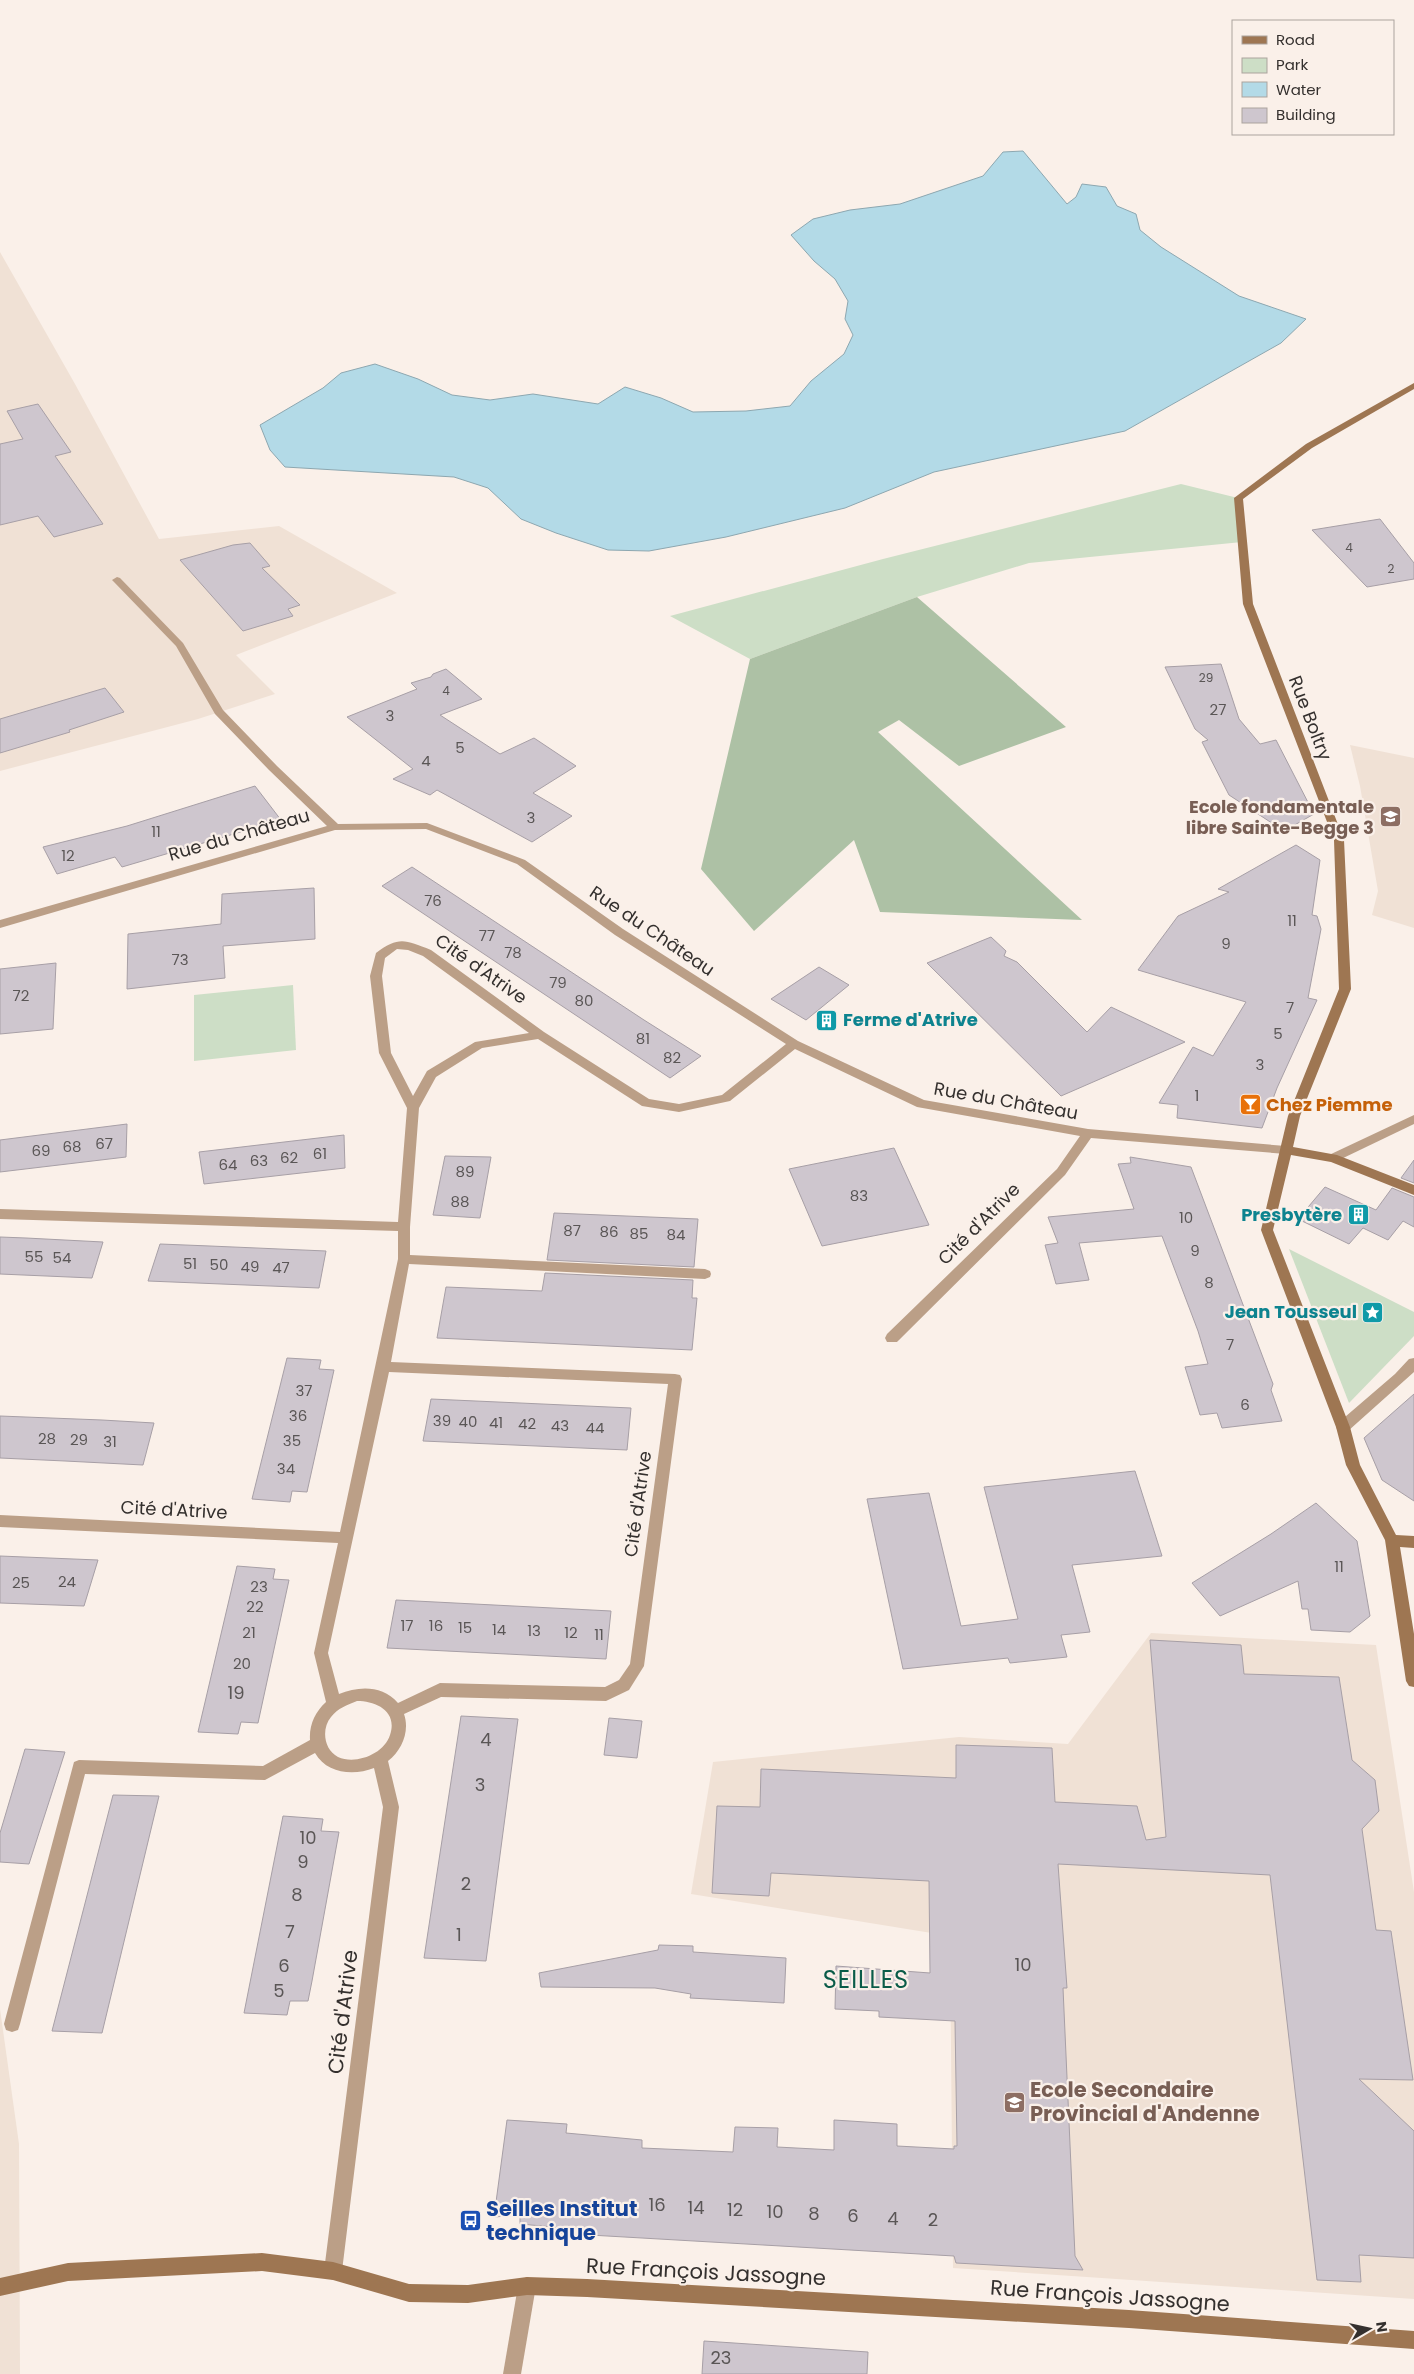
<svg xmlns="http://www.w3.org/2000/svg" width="1414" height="2374" viewBox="0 0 1414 2374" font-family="Poppins,sans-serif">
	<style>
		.built { fill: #f0e1d5 }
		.green { fill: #cddec6 }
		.forest { fill: #adc1a5 }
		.water { fill: #b3dae7; stroke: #8da7b0 }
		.building { fill: #cec6ce; stroke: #a79fa6 }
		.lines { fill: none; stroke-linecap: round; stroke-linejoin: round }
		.street { fill: #bb9f87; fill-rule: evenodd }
		.secondary { fill: #9e7652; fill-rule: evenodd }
		.labels { text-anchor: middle; stroke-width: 4.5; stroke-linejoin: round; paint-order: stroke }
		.far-number-label { font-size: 12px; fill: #5a5656 }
		.number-label { font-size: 15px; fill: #5a5656 }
		.street-label { font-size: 18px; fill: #34302e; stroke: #faf0e9 }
		.education-label { font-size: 18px; font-weight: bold; fill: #785e54; stroke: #faf0e9; text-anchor: end }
		.culture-label { font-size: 18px; font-weight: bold; fill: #0d838f; stroke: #faf0e9; text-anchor: end }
		.food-label { font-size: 18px; font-weight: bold; fill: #c56008; stroke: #faf0e9; text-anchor: start }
		.near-number-label { font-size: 18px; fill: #5a5656 }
		.near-street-label { font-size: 21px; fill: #34302e; stroke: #faf0e9 }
		.near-education-label { font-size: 21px; font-weight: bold; fill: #785e54; stroke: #faf0e9; text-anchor: start }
		.near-transit-label { font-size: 21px; font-weight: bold; fill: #164399; stroke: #faf0e9; text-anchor: start }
		.near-quarter-label { font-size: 24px; letter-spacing: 1px; fill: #0a5c49; stroke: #faf0e9 }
	</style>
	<rect width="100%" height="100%" fill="#faf0e9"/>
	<g class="built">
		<polygon points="0,252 75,384 159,539 279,526 397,593 236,655 275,694 198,719 0,771"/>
		<polygon points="1350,745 1414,758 1414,928 1372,915 1378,891 1360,786"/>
		<polygon points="1151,1633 1376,1645 1414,1892 1414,2299 953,2268 950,1936 691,1894 713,1762 959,1737 1068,1744"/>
		<polygon points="0,2009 19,2144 20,2374 0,2374"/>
	</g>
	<g class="green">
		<polygon points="1181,484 1238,498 1242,542 1029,563 917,597 750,659 670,616 883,559"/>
		<polygon points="293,985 296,1050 194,1061 194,995"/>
		<polygon points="1289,1249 1414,1312 1414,1336 1349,1403"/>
	</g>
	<polygon class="forest" points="917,597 1066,727 959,766 899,720 878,732 1082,920 880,912 854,840 754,931 701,869 750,659"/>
	<polygon class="water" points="1023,151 1067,204 1076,197 1082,184 1106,187 1117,206 1136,214 1140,230 1161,247 1239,296 1306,319 1281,343 1125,431 934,472 845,508 726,537 649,551 608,550 556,533 521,519 488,488 454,477 285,467 270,450 260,425 323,388 341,373 375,364 418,379 452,395 490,400 533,394 598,404 625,387 661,398 693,412 746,411 790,406 811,381 844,354 853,335 845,319 848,301 835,279 814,261 791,235 813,219 850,210 900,204 983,176 1003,152"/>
	<g class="building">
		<polygon points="38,404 71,452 55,456 103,524 54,537 38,516 0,525 0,444 23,439 7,411"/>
		<polygon points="1380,519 1414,563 1414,579 1367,587 1312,530"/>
		<polygon points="250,543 270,566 262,568 300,605 288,609 293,616 243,631 180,560 233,545"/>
		<polygon points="1221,664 1239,719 1260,744 1276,740 1314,814 1284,831 1229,795 1202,742 1208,740 1195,729 1165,667"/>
		<polygon points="446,669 482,699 440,715 500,754 534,738 576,766 533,793 572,816 532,842 437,790 430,795 393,779 413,769 347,717 417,689 411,683 431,677 433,674"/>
		<polygon points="105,688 124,712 69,730 70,732 0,753 0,719"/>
		<polygon points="255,786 281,820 122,867 115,857 57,874 43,847 127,826"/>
		<polygon points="1296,845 1320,860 1312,915 1317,916 1321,929 1308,998 1317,1000 1277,1088 1262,1128 1177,1118 1178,1105 1159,1103 1193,1047 1213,1056 1246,1002 1138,970 1178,916 1229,892 1218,889"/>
		<polygon points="412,867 644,1020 701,1056 670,1078 382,886"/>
		<polygon points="314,888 315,939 223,946 225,978 127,989 128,934 221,924 222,894"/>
		<polygon points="991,937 1006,951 1004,956 1017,962 1087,1032 1111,1007 1185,1042 1061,1096 927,963"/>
		<polygon points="56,963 53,1029 0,1034 0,969"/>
		<polygon points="819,967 849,985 806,1020 771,999"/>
		<polygon points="127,1124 126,1157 0,1172 0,1140"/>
		<polygon points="344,1135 345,1168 204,1184 199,1152"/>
		<polygon points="894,1148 929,1225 822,1246 789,1169"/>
		<polygon points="445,1156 491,1157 480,1218 433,1215"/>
		<polygon points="1130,1157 1191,1167 1273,1384 1271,1390 1282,1421 1222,1428 1217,1413 1200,1415 1185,1367 1208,1364 1198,1331 1162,1236 1079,1243 1089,1280 1056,1284 1045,1245 1058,1243 1048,1217 1134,1209 1118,1164 1131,1163"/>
		<polygon points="1414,1160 1414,1183 1401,1178"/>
		<polygon points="1325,1187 1376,1210 1392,1188 1414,1197 1414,1227 1403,1221 1388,1240 1363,1228 1349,1244 1298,1219"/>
		<polygon points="554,1213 698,1219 694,1267 547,1260"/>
		<polygon points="0,1237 26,1238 103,1242 92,1278 0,1274"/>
		<polygon points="160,1244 210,1246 326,1251 319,1288 148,1281"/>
		<polygon points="545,1273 693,1280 692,1298 697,1298 692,1350 437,1338 446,1287 542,1291"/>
		<polygon points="287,1358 321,1360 319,1369 334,1370 307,1492 292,1491 290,1502 252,1499"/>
		<polygon points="1414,1394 1414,1501 1382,1480 1364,1438"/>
		<polygon points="431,1399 631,1408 627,1450 423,1441"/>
		<polygon points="0,1416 102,1420 154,1423 143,1465 65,1461 0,1458"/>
		<polygon points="1135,1471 1162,1556 1072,1565 1090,1632 1061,1635 1067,1657 1010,1663 1008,1658 903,1669 867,1499 929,1493 961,1626 1018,1619 984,1487"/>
		<polygon points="1316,1503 1357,1541 1370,1616 1350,1632 1311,1630 1308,1609 1302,1609 1298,1581 1220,1616 1192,1583 1271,1534"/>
		<polygon points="0,1556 98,1560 84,1606 0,1603"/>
		<polygon points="237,1566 275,1569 273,1579 289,1580 258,1723 241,1722 238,1734 198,1732"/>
		<polygon points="396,1600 611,1611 606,1659 387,1648"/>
		<polygon points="1150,1640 1241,1645 1244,1674 1339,1677 1352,1760 1375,1780 1379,1811 1362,1829 1376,1930 1391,1931 1413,2080 1359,2079 1414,2131 1414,2258 1359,2255 1361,2282 1317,2280 1270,1875 1058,1864 1067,1988 1063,1988 1075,2256 1083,2270 956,2263 954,2256 555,2233 553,2227 520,2224 520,2215 494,2217 507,2120 567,2124 566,2133 642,2140 642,2148 733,2152 735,2127 778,2128 777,2147 834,2150 834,2120 897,2124 897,2146 954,2149 954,2146 957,2146 955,2021 879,2017 879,2011 835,2009 836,1966 930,1973 929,1881 771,1873 769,1896 712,1893 717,1806 760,1807 761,1769 956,1778 956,1745 1052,1748 1055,1802 1137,1806 1146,1840 1166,1837"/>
		<polygon points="461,1716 518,1719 486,1961 424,1958"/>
		<polygon points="609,1718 642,1721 637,1758 604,1755"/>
		<polygon points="25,1749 65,1752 29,1864 0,1862 0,1833"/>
		<polygon points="113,1795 159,1796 102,2033 52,2031"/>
		<polygon points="283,1816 323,1819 321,1831 339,1832 312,1981 308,2001 290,2001 287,2015 244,2013"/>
		<polygon points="659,1945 693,1946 693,1952 786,1958 784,2003 690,1998 691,1994 655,1988 541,1987 539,1973 658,1950"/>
		<polygon points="704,2341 868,2352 867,2374 702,2374"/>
	</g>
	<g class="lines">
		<g class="street">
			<path d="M117,577L120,578L183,643L223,710L277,766L338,824L427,823L525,860L623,929L798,1041L924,1100L1088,1129L1286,1146L1292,1150L1286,1154L1091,1138L1065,1175L897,1342H887L885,1338L887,1334L1057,1169L1080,1136L917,1107L795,1049L730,1101L679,1112L642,1106L538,1039L482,1048L436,1077L419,1108L410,1227V1255L705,1269L710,1271L711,1274L710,1277L705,1279L409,1264L391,1362L675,1374L680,1375L682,1379L644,1666L629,1690L606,1701L441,1697L404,1714C410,1731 402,1750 388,1761L399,1807L342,2271L339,2277L333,2280L327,2277L324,2271L383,1807L374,1768C354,1776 327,1774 315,1753L265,1780L85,1774L20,2024L18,2030L12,2032L6,2030L4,2024L74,1762L79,1760L263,1766L310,1740C309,1725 315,1712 326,1702L314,1653L338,1543L0,1527V1515L340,1532L398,1259V1231L0,1219V1209L398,1222L407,1108L379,1053L370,976L376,953C399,936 405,940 431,950L544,1032L649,1099L679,1104L722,1095L786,1044L615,935L517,864L426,829L335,830L0,928V920L327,826L269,770L215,714L176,646L114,582L112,580ZM397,949L408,950L423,956L529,1033L475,1042L427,1071L413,1096L391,1053L382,976L385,958ZM389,1372L668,1384L630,1664L619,1680L605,1687L440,1683L398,1703C382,1685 359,1686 339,1694L328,1653ZM357,1701C376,1701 398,1711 390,1735C384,1754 356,1765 338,1757C324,1750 321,1729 331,1717C338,1708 347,1705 357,1701Z"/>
			<polygon points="1414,1115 1414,1124 1337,1161 1333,1162 1327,1158 1329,1155"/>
			<polygon points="1414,1358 1414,1372 1348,1431 1343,1432 1338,1431 1336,1427 1338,1423 1395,1374 1409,1359"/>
			<polygon points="527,2277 533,2280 536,2286 521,2374 503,2374 518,2286 521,2280"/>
		</g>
		<g class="secondary">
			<polygon points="1414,383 1414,389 1312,448 1243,499 1253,604 1344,840 1351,989 1300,1116 1293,1147 1337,1155 1414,1185 1414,1195 1331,1162 1291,1155 1273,1230 1350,1427 1360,1465 1396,1535 1414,1536 1414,1548 1400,1547 1414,1634 1414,1687 1409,1686 1406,1681 1385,1540 1346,1465 1336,1427 1261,1230 1288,1116 1339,989 1334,840 1243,604 1234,498 1306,444"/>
			<polygon points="262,2253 333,2262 409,2284 468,2285 527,2277 587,2279 1129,2310 1414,2331 1414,2349 1129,2328 587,2297 527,2295 468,2303 409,2302 333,2280 262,2271 68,2281 0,2296 0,2278 68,2263"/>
		</g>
	</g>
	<defs>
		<symbol id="school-square" viewBox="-11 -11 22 22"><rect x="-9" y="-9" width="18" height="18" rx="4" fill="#8d6e63" stroke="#faf0e9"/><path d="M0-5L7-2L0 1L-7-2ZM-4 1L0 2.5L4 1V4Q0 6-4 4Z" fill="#fff"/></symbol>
		<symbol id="building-square" viewBox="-11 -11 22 22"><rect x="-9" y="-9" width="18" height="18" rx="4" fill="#0f9aa8" stroke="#faf0e9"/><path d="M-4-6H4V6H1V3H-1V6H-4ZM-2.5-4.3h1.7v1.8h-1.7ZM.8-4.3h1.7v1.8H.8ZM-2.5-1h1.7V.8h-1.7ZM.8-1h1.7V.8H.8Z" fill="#fff"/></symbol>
		<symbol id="bar-square" viewBox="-11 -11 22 22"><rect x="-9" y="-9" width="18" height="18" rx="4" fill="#e8710a" stroke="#faf0e9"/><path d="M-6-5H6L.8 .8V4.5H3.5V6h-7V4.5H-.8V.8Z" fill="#fff"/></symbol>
		<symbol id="sight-square" viewBox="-11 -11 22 22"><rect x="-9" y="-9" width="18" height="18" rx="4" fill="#0f9aa8" stroke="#faf0e9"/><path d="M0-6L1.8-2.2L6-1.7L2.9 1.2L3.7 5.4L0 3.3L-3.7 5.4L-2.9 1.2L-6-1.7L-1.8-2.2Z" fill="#fff"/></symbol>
		<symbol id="bus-square" viewBox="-11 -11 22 22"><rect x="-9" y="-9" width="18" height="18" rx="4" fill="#1a4fb4" stroke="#faf0e9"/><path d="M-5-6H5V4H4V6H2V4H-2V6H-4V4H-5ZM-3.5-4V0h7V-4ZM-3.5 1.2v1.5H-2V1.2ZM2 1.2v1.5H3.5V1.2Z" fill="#fff"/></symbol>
	</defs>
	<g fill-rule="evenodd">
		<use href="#school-square" x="1378" y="804" width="25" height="25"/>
		<use href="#building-square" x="814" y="1008" width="25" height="25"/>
		<use href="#bar-square" x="1238" y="1092" width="25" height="25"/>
		<use href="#building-square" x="1346" y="1202" width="25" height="25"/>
		<use href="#sight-square" x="1360" y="1300" width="25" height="25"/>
		<use href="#school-square" x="1002" y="2090" width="25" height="25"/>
		<use href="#bus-square" x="458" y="2208" width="25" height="25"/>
	</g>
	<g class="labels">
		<g class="far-number-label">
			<text x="1349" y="552">4</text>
			<text x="1391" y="573">2</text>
			<text x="1206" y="682">29</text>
			<text x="446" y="695">4</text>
		</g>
		<g class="number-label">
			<text x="1218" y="715">27</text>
			<text x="390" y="721">3</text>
			<text x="460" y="753">5</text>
			<text x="426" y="766">4</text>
			<text x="531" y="823">3</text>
			<text x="156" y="837">11</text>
			<text x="68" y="861">12</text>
			<text x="433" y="906">76</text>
			<text x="1292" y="926">11</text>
			<text x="487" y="941">77</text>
			<text x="1226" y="949">9</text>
			<text x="513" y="958">78</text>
			<text x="180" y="965">73</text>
			<text x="558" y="988">79</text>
			<text x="21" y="1001">72</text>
			<text x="584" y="1006">80</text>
			<text x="1290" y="1013">7</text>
			<text x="1278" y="1039">5</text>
			<text x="643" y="1044">81</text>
			<text x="672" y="1063">82</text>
			<text x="1260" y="1070">3</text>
			<text x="1197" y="1101">1</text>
			<text x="104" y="1149">67</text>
			<text x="72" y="1152">68</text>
			<text x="41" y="1156">69</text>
			<text x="320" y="1159">61</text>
			<text x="289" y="1163">62</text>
			<text x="259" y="1166">63</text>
			<text x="228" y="1170">64</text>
			<text x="465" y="1177">89</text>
			<text x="859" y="1201">83</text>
			<text x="460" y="1207">88</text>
			<text x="1186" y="1223">10</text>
			<text x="572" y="1236">87</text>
			<text x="609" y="1237">86</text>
			<text x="639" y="1239">85</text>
			<text x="676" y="1240">84</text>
			<text x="1195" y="1256">9</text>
			<text x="34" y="1262">55</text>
			<text x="62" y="1263">54</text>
			<text x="190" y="1269">51</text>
			<text x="219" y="1270">50</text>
			<text x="250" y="1272">49</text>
			<text x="281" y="1273">47</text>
			<text x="1209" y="1288">8</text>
			<text x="1230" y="1350">7</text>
			<text x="304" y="1396">37</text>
			<text x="1245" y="1410">6</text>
			<text x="298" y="1421">36</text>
			<text x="442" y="1426">39</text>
			<text x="468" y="1427">40</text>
			<text x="496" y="1428">41</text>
			<text x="527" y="1429">42</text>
			<text x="560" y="1431">43</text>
			<text x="595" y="1433">44</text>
			<text x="47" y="1444">28</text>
			<text x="79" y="1445">29</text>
			<text x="292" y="1446">35</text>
			<text x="110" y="1447">31</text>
			<text x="286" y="1474">34</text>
			<text x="1339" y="1572">11</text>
			<text x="67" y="1587">24</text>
			<text x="21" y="1588">25</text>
			<text x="259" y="1592">23</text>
			<text x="255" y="1612">22</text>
			<text x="407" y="1631">17</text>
			<text x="436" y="1631">16</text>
			<text x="465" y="1633">15</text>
			<text x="499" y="1635">14</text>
			<text x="534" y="1636">13</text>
			<text x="249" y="1638">21</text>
			<text x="571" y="1638">12</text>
			<text x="599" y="1640">11</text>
			<text x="242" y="1669">20</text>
		</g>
		<g class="street-label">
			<text transform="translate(1310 718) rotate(69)" y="6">Rue Boltry</text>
			<text transform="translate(239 835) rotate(-16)" y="6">Rue du Château</text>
			<text transform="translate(652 931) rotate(34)" y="6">Rue du Château</text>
			<text transform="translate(481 969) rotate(35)" y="6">Cité d'Atrive</text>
			<text transform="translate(1006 1101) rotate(10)" y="6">Rue du Château</text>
			<text transform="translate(979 1224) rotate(-45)" y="6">Cité d'Atrive</text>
			<text transform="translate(638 1504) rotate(-82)" y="6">Cité d'Atrive</text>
			<text transform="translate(174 1510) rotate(3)" y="6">Cité d'Atrive</text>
		</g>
		<g class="education-label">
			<text x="1374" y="813">Ecole fondamentale<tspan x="1374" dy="21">libre Sainte-Begge 3</tspan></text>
		</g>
		<g class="culture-label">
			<text x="843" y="1026" text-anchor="start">Ferme d'Atrive</text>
			<text x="1342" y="1221">Presbytère</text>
			<text x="1357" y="1318">Jean Tousseul</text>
		</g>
		<g class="food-label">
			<text x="1266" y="1111">Chez Piemme</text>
		</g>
		<g class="near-number-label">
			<text x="236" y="1699">19</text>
			<text x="486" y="1746">4</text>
			<text x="480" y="1791">3</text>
			<text x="308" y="1844">10</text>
			<text x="303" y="1868">9</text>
			<text x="466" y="1890">2</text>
			<text x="297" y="1901">8</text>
			<text x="290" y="1938">7</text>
			<text x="459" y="1941">1</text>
			<text x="1023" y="1971">10</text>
			<text x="284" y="1972">6</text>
			<text x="279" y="1997">5</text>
			<text x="657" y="2211">16</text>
			<text x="696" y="2214">14</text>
			<text x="735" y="2216">12</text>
			<text x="775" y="2218">10</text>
			<text x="814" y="2220">8</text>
			<text x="853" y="2222">6</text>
			<text x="893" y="2225">4</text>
			<text x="933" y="2226">2</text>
			<text x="721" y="2364">23</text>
		</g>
		<g class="near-street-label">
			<text transform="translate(343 2012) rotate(-83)" y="7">Cité d'Atrive</text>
			<text transform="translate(706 2272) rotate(3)" y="7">Rue François Jassogne</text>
			<text transform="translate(1110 2296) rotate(4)" y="7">Rue François Jassogne</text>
		</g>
		<g class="near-education-label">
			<text x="1030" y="2097">Ecole Secondaire<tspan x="1030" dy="24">Provincial d'Andenne</tspan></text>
		</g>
		<g class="near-transit-label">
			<text x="486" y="2216">Seilles Institut<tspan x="486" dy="24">technique</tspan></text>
		</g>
		<g class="near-quarter-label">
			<text x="866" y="1988">SEILLES</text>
		</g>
	</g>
	<rect x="1232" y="20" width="162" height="115" fill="#faf0e9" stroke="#aba39e"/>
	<rect x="1242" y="36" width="25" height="8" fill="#9e7652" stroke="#aba39e"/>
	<text x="1276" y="45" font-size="15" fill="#34302e">Road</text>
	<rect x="1242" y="58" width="25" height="15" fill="#cddec6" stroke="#aba39e"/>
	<text x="1276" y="70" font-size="15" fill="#34302e">Park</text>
	<rect x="1242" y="82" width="25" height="15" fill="#b3dae7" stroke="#aba39e"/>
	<text x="1276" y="95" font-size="15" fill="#34302e">Water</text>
	<rect x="1242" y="108" width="25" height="15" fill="#cec6ce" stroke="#aba39e"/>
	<text x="1276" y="120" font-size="15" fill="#34302e">Building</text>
	<g transform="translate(1369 2329) rotate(81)" stroke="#faf0e9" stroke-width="4" paint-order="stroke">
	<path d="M0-4L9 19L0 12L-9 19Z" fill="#34302e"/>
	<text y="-8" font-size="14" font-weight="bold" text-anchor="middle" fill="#34302e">N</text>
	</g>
</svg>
